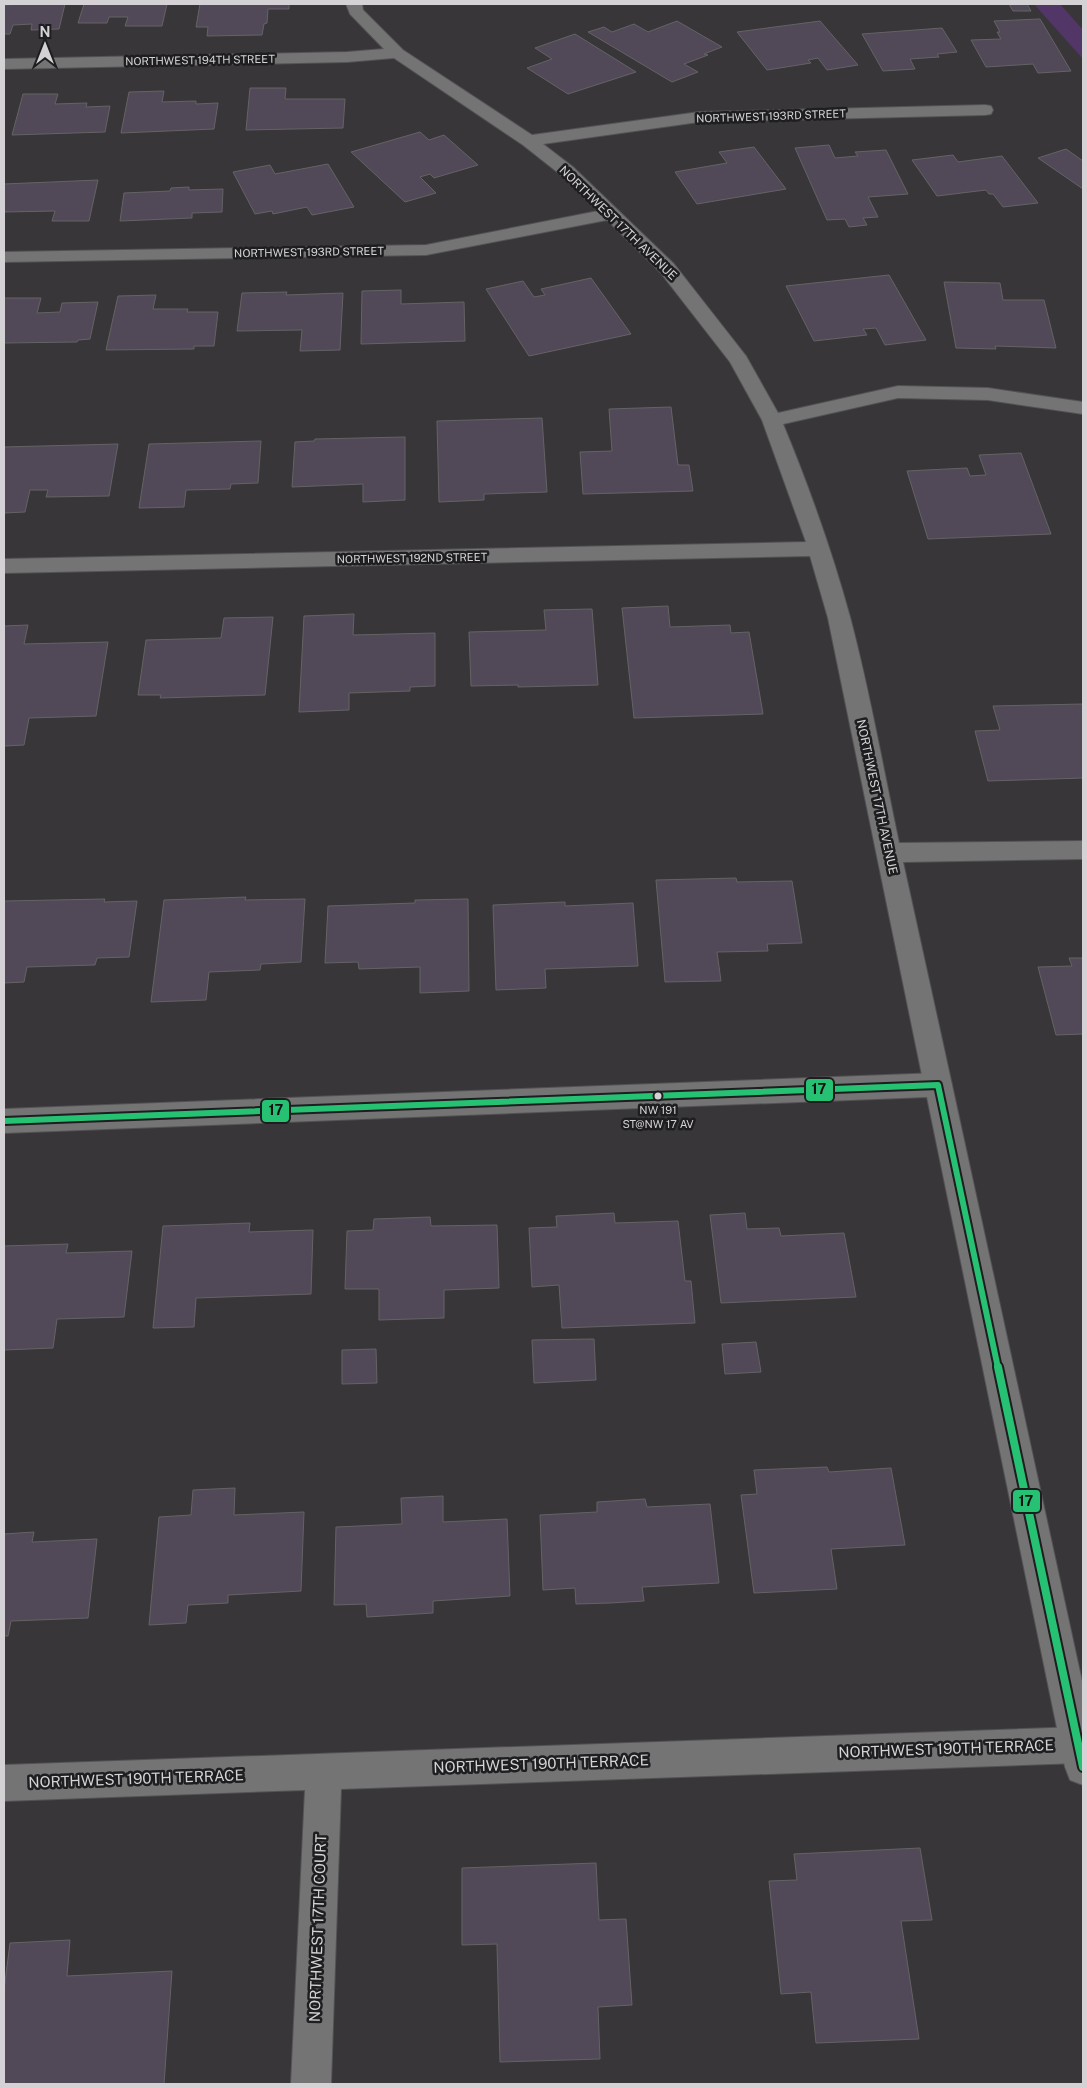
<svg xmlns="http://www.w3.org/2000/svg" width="1087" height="2088" viewBox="0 0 1087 2088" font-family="'Public Sans',sans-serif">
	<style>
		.green { fill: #533668 }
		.building { fill: #524958; stroke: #646364 }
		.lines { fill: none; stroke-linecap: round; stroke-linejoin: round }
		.street-casing { stroke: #535254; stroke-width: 2 }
		.secondary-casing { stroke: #535254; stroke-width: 2 }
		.street { fill: #757475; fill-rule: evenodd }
		.secondary { fill: #757475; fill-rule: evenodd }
		.bus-1-far1-casing { stroke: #1e1d1f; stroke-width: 10 }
		.bus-1-casing { stroke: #1e1d1f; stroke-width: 12 }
		.bus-1-far1 { stroke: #26c172; stroke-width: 6 }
		.bus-1 { stroke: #26c172; stroke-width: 8 }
		.bus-dot { fill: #d4d2d5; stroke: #1e1d1f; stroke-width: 2 }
		.labels { text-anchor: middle; stroke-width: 5; stroke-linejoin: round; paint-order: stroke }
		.far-street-label { font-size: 11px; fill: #d4d2d5; stroke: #1e1d1f }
		.bus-label { font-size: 11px; fill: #d4d2d5; stroke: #1e1d1f }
		.street-label { font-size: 12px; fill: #d4d2d5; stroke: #1e1d1f }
		.near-street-label { font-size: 15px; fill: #d4d2d5; stroke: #1e1d1f }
		.line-badge { stroke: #1e1d1f; stroke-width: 2 }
		.pale-badge-label { font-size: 14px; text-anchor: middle; font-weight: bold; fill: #111 }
	</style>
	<rect width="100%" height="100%" fill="#383639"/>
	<polygon class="green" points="1034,4 1060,4 1083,30 1083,59"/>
	<g class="building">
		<polygon points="19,4 65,4 59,29 31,30 32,24 13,25 10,34 4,34 4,5"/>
		<polygon points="84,4 167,4 162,26 125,26 128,17 109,17 107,23 78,23"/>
		<polygon points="200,4 289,4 289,9 268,9 267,23 264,24 262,35 207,36 208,27 196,27"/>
		<polygon points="1009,4 1027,4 1031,11 1013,11"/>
		<polygon points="1040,19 1071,71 1038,73 1033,64 986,67 971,40 1001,39 997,32 1000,32 994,21"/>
		<polygon points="677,21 722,47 704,54 708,55 684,64 698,72 672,82 588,32 604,27 612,32 634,24 648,32"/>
		<polygon points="820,21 858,65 827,70 818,58 808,60 811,63 767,70 737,32"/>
		<polygon points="942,28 957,52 937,54 939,57 910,59 915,69 883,71 862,34"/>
		<polygon points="575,34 636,72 568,94 527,68 552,59 535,48"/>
		<polygon points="250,88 286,88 285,99 345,99 343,128 246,130"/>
		<polygon points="164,91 162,102 196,101 196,104 218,103 214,129 121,133 129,92"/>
		<polygon points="23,94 58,94 55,104 87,103 86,107 110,106 105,132 12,135"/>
		<polygon points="420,132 429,140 444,135 478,165 434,178 430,174 420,177 436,193 405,202 351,152"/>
		<polygon points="829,145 835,158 858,156 855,152 886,150 908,194 868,197 878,217 863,218 867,225 849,227 845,219 827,220 795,148"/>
		<polygon points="754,147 786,189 697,204 675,172 727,163 719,152"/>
		<polygon points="1066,149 1083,161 1083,189 1038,158"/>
		<polygon points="953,155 958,162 1002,156 1038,203 1003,207 993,194 989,194 986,190 937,196 912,160"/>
		<polygon points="328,164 354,207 312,215 307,207 273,214 272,211 255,214 233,172 270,165 275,174"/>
		<polygon points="98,180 89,221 52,221 55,211 4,212 4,184"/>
		<polygon points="189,187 189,190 223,189 222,212 192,213 192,218 120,221 124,193 170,191 171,188"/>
		<polygon points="889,275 926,340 885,345 876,328 863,329 867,335 814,341 786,286"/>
		<polygon points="591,278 631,334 529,356 486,289 523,281 534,297 545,295 541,289"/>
		<polygon points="944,282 1000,283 1003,300 1044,300 1056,348 995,346 996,349 956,348"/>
		<polygon points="401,290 401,304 464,302 465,341 361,344 362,291"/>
		<polygon points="287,292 286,295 343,293 340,350 300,351 302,330 237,331 242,293"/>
		<polygon points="156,295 153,309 188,309 187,312 218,312 214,346 194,346 194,349 106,350 118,296"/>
		<polygon points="4,298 41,298 37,313 60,312 62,303 98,302 90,339 78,340 77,342 4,343"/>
		<polygon points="671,407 678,465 689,465 693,491 583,494 580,452 612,451 609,409"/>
		<polygon points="542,418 547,492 484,494 484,500 439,502 437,421"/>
		<polygon points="405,437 405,500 363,502 363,484 292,487 295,442 314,441 315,439"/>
		<polygon points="261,441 258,483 231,484 230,489 186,490 184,507 139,508 149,444"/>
		<polygon points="118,444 109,496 46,497 48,490 30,490 25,512 4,513 4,447"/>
		<polygon points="1021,453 1051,534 928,539 907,471 967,468 970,476 986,475 979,455"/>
		<polygon points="668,606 670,627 730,625 731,633 749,632 763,714 634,718 622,608"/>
		<polygon points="592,609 598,685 518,687 518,685 471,686 469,632 546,630 544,610"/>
		<polygon points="354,614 353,635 435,633 435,686 410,687 410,691 349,693 349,710 299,712 304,616"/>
		<polygon points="273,617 265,695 160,698 161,695 138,695 146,640 221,638 224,618"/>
		<polygon points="28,625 24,644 108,642 96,716 29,718 24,745 4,746 4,626"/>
		<polygon points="1083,704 1083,778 988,781 975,731 1000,730 993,706"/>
		<polygon points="736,878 737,882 792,881 802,943 767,944 768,951 717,952 721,981 665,982 656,880"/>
		<polygon points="246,897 245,900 305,899 301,962 261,964 260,970 209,972 206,1000 151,1002 164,900"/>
		<polygon points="105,899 104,902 137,901 129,957 97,958 95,965 27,967 24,982 4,983 4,901"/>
		<polygon points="468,899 469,991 420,993 420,967 359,969 358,962 325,963 328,906 415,903 415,900"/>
		<polygon points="565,902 565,906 633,903 638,966 545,969 546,988 496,990 493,905"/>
		<polygon points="1069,958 1083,958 1083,1034 1056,1035 1038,967 1072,966"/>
		<polygon points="614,1213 615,1223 678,1221 685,1281 691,1281 695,1323 562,1328 559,1285 532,1287 529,1228 557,1227 556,1216"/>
		<polygon points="745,1213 747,1229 779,1228 781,1236 844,1233 856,1297 721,1303 710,1215"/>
		<polygon points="430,1217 431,1226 497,1225 499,1288 444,1290 444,1318 379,1320 379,1289 345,1289 347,1231 373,1230 374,1219"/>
		<polygon points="250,1223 249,1232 313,1230 311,1294 196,1298 194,1327 153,1328 163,1226"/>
		<polygon points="68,1244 66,1253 132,1251 124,1317 57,1319 53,1348 4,1350 4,1246"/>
		<polygon points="594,1339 596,1380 534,1383 532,1340"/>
		<polygon points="756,1342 761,1372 725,1374 722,1344"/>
		<polygon points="376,1349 377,1383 342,1384 342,1350"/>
		<polygon points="827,1467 829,1472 891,1468 905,1545 831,1549 837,1589 754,1593 741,1495 757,1494 754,1470"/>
		<polygon points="235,1488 234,1515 304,1512 301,1591 228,1595 228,1603 188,1605 186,1623 149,1625 159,1517 191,1515 193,1490"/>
		<polygon points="443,1496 443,1522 507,1519 510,1596 433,1601 433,1613 367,1617 366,1604 334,1605 336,1527 402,1524 401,1498"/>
		<polygon points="645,1499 647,1507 710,1504 719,1583 642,1587 644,1601 610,1603 576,1604 575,1588 543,1590 540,1515 597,1512 597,1502"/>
		<polygon points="34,1532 32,1542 97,1539 88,1618 11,1621 8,1636 4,1636 4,1534"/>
		<polygon points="920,1848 932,1920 901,1921 919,2039 816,2043 811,1992 781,1994 769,1881 797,1880 794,1854"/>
		<polygon points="596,1863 599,1920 626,1919 632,2005 598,2007 600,2059 500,2062 497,1944 462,1945 462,1868"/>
		<polygon points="70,1940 67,1976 172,1971 164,2084 4,2084 4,1990 10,1943"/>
	</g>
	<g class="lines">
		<defs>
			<g id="street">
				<path d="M346,4H362L363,10L403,50L532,135L699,112L985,105L991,106L993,110L991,114L985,115L699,122L543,144L573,167L674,264L746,356L778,413L898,386L988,388L1083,402V414L988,400L898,398L783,424C809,487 832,551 850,617C870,692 883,768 899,843L1083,841V859L903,862L952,1085L948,1093L938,1097L928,1093L924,1085L828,618L810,556L4,573V559L806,542L762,420L730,362L660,272L607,220L426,255L4,262V252L426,245L598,211L561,175L523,145L394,58L347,62L4,69V59L347,52L384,49L350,14Z"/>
				<polygon points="1079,1727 1083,1729 1083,1761 1079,1763 341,1789 331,2084 291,2084 305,1790 4,1801 4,1765"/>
			</g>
			<polygon id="secondary" points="938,1073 948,1077 952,1085 1083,1686 1083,1785 1070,1780 1065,1767 927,1097 4,1133 4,1109"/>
		</defs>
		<use href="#street" class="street-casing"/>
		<use href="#secondary" class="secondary-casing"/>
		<use href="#street" class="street"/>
		<use href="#secondary" class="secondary"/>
		<defs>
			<polyline id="bus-1-far1" points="4,1121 938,1085 998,1368"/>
			<polyline id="bus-1" points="998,1367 1083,1767"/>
		</defs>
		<use href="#bus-1-far1" class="bus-1-far1-casing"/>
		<use href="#bus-1" class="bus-1-casing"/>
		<use href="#bus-1-far1" class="bus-1-far1"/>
		<use href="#bus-1" class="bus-1"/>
	</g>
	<circle class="bus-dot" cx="658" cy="1096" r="4.5"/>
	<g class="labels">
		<g class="far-street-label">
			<text transform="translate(200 60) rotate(-1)" y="4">NORTHWEST 194TH STREET</text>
			<text transform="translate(771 116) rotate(-2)" y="4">NORTHWEST 193RD STREET</text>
			<text transform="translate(309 252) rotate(-1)" y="4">NORTHWEST 193RD STREET</text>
			<text transform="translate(412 558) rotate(-1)" y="4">NORTHWEST 192ND STREET</text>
		</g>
		<g class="bus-label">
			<text x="658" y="1114">NW 191<tspan x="658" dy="14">ST@NW 17 AV</tspan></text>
		</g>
		<g class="street-label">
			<text transform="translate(618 223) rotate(44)" y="4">NORTHWEST 17TH AVENUE</text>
			<text transform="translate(877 797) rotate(78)" y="4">NORTHWEST 17TH AVENUE</text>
		</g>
		<g class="near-street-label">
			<text transform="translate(946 1749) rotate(-2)" y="5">NORTHWEST 190TH TERRACE</text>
			<text transform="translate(541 1764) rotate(-2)" y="5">NORTHWEST 190TH TERRACE</text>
			<text transform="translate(136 1779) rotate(-2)" y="5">NORTHWEST 190TH TERRACE</text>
			<text transform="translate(318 1928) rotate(-88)" y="5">NORTHWEST 17TH COURT</text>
		</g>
	</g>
	<g class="line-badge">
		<rect x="805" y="1078" width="29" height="24" rx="5" fill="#26c172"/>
		<rect x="261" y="1099" width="29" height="24" rx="5" fill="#26c172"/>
		<rect x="1012" y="1489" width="29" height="24" rx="5" fill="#26c172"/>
	</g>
	<g class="pale-badge-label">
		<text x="819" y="1094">17</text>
		<text x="276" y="1115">17</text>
		<text x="1026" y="1506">17</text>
	</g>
	<rect width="1087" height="2088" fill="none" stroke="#d4d2d5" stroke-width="10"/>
	<g transform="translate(45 45)" stroke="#1e1d1f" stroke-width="4" paint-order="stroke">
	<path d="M0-4L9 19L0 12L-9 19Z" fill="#d4d2d5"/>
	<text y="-8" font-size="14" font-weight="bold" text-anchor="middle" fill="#d4d2d5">N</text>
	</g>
</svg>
